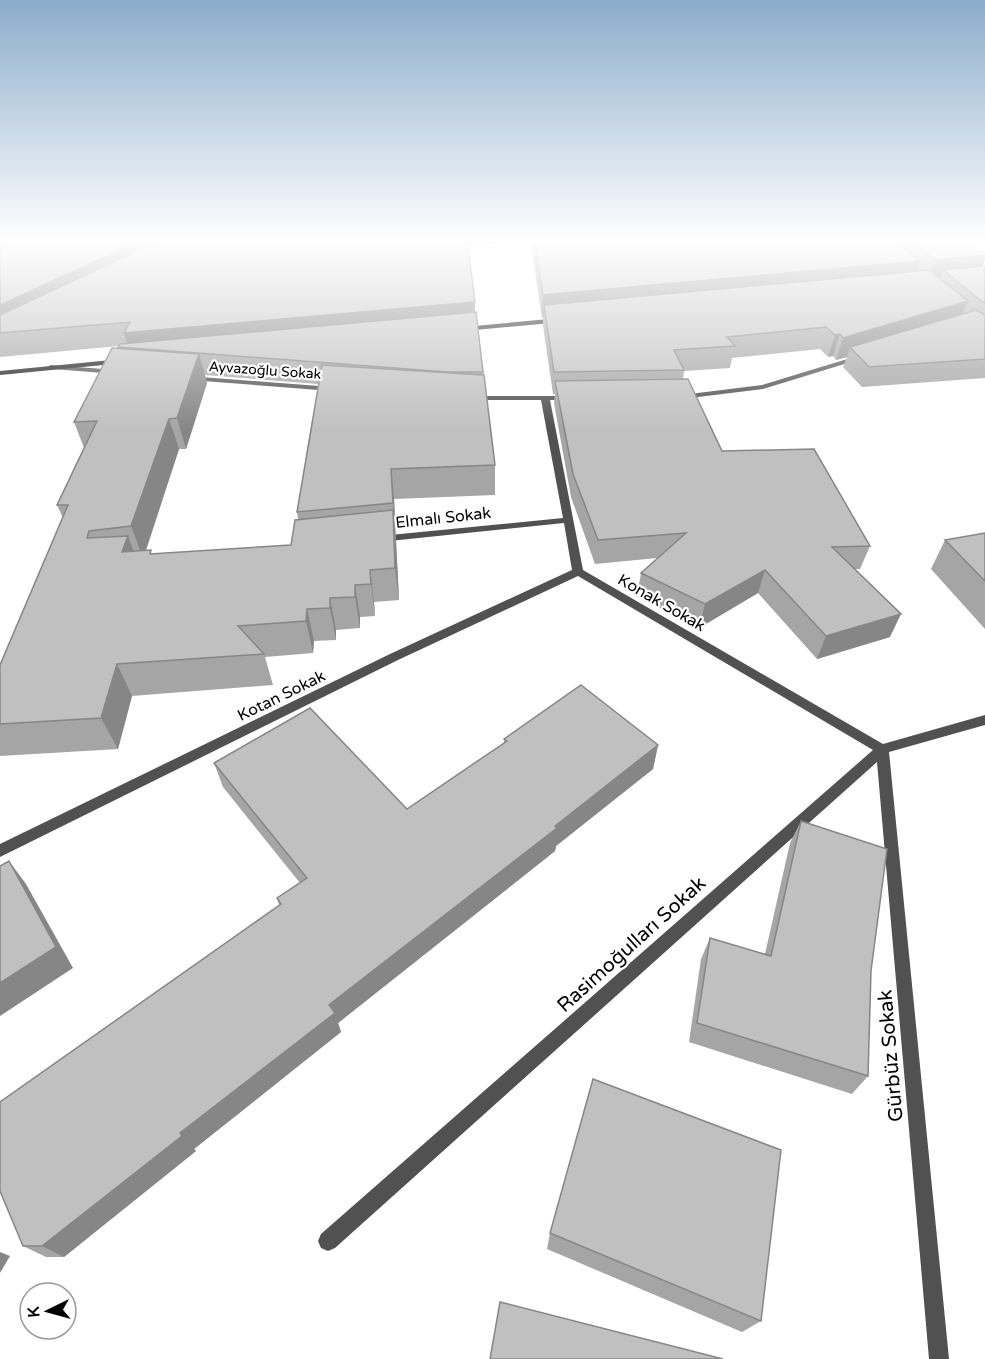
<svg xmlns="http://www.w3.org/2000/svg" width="985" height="1359" viewBox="0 0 985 1359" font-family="'Varela Round',sans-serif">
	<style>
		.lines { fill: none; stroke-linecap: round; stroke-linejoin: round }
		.minor { fill: #515151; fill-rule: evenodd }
		.secondary { fill: #1e1e1e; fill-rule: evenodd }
		.wall { fill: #a5a5a5; fill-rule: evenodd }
		.shaded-wall { fill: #868686 }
		.building { fill: #c0c0c0; stroke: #868686; stroke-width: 1.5 }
		.labels { text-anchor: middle; stroke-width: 4.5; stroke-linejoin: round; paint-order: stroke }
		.far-street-label { font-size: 14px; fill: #000; stroke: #fff }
		.street-label { font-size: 16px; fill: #000; stroke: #fff }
		.near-street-label { font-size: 20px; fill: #000; stroke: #fff }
	</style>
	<rect width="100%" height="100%" fill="#fff"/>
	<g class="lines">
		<g class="minor">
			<polygon points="857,356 864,358 763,389 682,399 678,397 682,395 762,385"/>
			<polygon points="50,365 116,370 120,372 116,374 53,369 49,367"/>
			<polygon points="187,376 332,387 336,389 332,391 190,380 187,380"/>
			<polygon points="469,396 571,396 575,398 571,400 550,400 583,570 883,744 985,715 985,725 889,752 949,1359 929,1359 877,762 335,1248 328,1251 321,1248 318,1241 321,1234 873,750 578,576 398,660 0,857 0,844 390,654 572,570 564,523 380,542 375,539 380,536 563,518 541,400 469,400"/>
		</g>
		<g class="secondary">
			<polygon points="560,318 564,320 563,322 463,331 459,329 463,327"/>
			<polygon points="121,359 125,361 124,363 0,375 0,371"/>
		</g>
	</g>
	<g class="wall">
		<path d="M0,239H527L468,247L475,302V312H476L495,465V495L394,499L399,600L374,602L375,616L360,617V628L336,630V640L314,641L313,653L265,657L273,685L132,696L118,749L0,756V665L63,518L57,505L84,448L74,422L119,348V346L0,357ZM205,375L318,384L297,512L298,519L291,545L153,554L146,551L179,449H186L207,383Z"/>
		<polygon points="530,239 966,239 985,254 985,260 982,266 985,266 985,378 862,387 843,367 847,357 836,360 833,356 828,357 820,349 732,358 730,368 684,371 683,379 722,451 870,546 860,569 855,569 890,637 817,659 758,593 699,628 637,596 641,573 657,558 595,564 571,497 554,403 555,394 553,394 543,326 543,317 542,318"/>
		<polygon points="985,533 985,629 931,569 945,540"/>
		<polygon points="504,739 658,745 653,769 556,846 555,851 338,1023 341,1032 194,1149 196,1151 64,1257 46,1257 23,1246 279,905 277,898 300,883 223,787 214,763 407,809 504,743"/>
		<polygon points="801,821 871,971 868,1076 852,1094 689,1042 701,959 710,938 765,954 790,843"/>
		<polygon points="550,1233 761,1321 742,1332 547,1249"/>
	</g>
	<g class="shaded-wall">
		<polygon points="144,239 193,239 0,333 0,305"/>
		<polygon points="466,239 527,239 466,247"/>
		<polygon points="985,255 985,260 978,276 943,270 940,280 927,281 935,260"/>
		<polygon points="920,261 913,283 544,305 543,317 542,318 543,295"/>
		<polygon points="968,301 959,322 850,347 847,357 836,360 843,338"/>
		<polygon points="475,302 475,324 128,348 124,333"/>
		<polygon points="840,334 833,356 828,357 835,335"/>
		<polygon points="199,354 207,383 186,449 177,418"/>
		<polygon points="169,419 179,449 143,558 131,526"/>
		<polygon points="391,469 394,499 396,533 393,503"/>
		<polygon points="393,510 396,542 399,600 395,568"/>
		<polygon points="128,536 140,568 122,552"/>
		<polygon points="370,570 374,602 375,616 371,584"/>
		<polygon points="765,570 758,593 699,628 705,604"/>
		<polygon points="355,585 360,617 360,628 355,597"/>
		<polygon points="330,598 336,630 336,640 330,608"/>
		<polygon points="307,609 314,641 313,653 306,621"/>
		<polygon points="901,614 890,637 817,659 826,636"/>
		<polygon points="117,664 132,696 118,749 101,718"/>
		<polygon points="658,745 653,769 556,846 555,851 338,1023 341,1032 194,1149 196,1151 64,1257 42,1246 180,1133 329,1005"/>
		<polygon points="9,861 26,884 73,968 0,1016 0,983"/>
		<polygon points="0,1252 10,1256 0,1273"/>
	</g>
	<g class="building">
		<polygon points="0,239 144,239 0,305"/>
		<polygon points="163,239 467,239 475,302 124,333 130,322 0,333 0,315"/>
		<polygon points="534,239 893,239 920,261 543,295"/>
		<polygon points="908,239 966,239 985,254 985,255 935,260"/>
		<polygon points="985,266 985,304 943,270"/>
		<polygon points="929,270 968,301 843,338 840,334 835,335 826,327 727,337 735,346 674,350 684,370 554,372 544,305"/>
		<polygon points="976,310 985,315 985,359 869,367 850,347"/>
		<polygon points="476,312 483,372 447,372 118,347 120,344"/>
		<polygon points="112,348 199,354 177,418 169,419 131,526 89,531 87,538 128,536 122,552 151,550 150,554 291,545 295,520 393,510 395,568 370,570 371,584 355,585 355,597 330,598 330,608 307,609 306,621 238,626 264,654 117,664 101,718 0,724 0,665 68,505 57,505 97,421 74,422"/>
		<polygon points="322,365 484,375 495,465 391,469 393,503 297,512"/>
		<polygon points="688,379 722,451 814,449 870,546 832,547 901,614 826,636 765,570 705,604 641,573 686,533 598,540 573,474 555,381"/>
		<polygon points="985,533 985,581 945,540"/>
		<polygon points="581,685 658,745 555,826 557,828 329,1005 335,1013 180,1133 182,1136 42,1246 23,1246 0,1191 0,1102 281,904 277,898 307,878 214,763 310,708 407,809 507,741 504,739"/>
		<polygon points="801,821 887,849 871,971 868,1076 697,1023 710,938 771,956"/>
		<polygon points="9,861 56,947 0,983 0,866"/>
		<polygon points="593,1079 781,1150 761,1321 550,1233"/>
		<polygon points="500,1302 723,1359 490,1359"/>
	</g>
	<linearGradient id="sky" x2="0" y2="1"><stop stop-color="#8baccb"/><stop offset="0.56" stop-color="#fff"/><stop offset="1" stop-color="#fff" stop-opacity="0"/></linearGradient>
	<rect width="985" height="429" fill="url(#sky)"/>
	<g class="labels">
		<g class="far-street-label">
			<text transform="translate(265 370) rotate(4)" y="5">Ayvazoğlu Sokak</text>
		</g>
		<g class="street-label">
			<text transform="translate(443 517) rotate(-6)" y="6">Elmalı Sokak</text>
			<text transform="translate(662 602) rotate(30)" y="6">Konak Sokak</text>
			<text transform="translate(281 695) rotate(-26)" y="6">Kotan Sokak</text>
		</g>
		<g class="near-street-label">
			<text transform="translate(631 944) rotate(-42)" y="7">Rasimoğulları Sokak</text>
			<text transform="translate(890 1056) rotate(-95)" y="7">Gürbüz Sokak</text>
		</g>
	</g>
	<g transform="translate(48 1311) rotate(265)"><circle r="28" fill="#ffffff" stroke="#999999" stroke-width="1.5"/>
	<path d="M0-4.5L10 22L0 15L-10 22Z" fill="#000000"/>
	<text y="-9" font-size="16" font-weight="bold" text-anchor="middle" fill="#000000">K</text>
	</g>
</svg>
